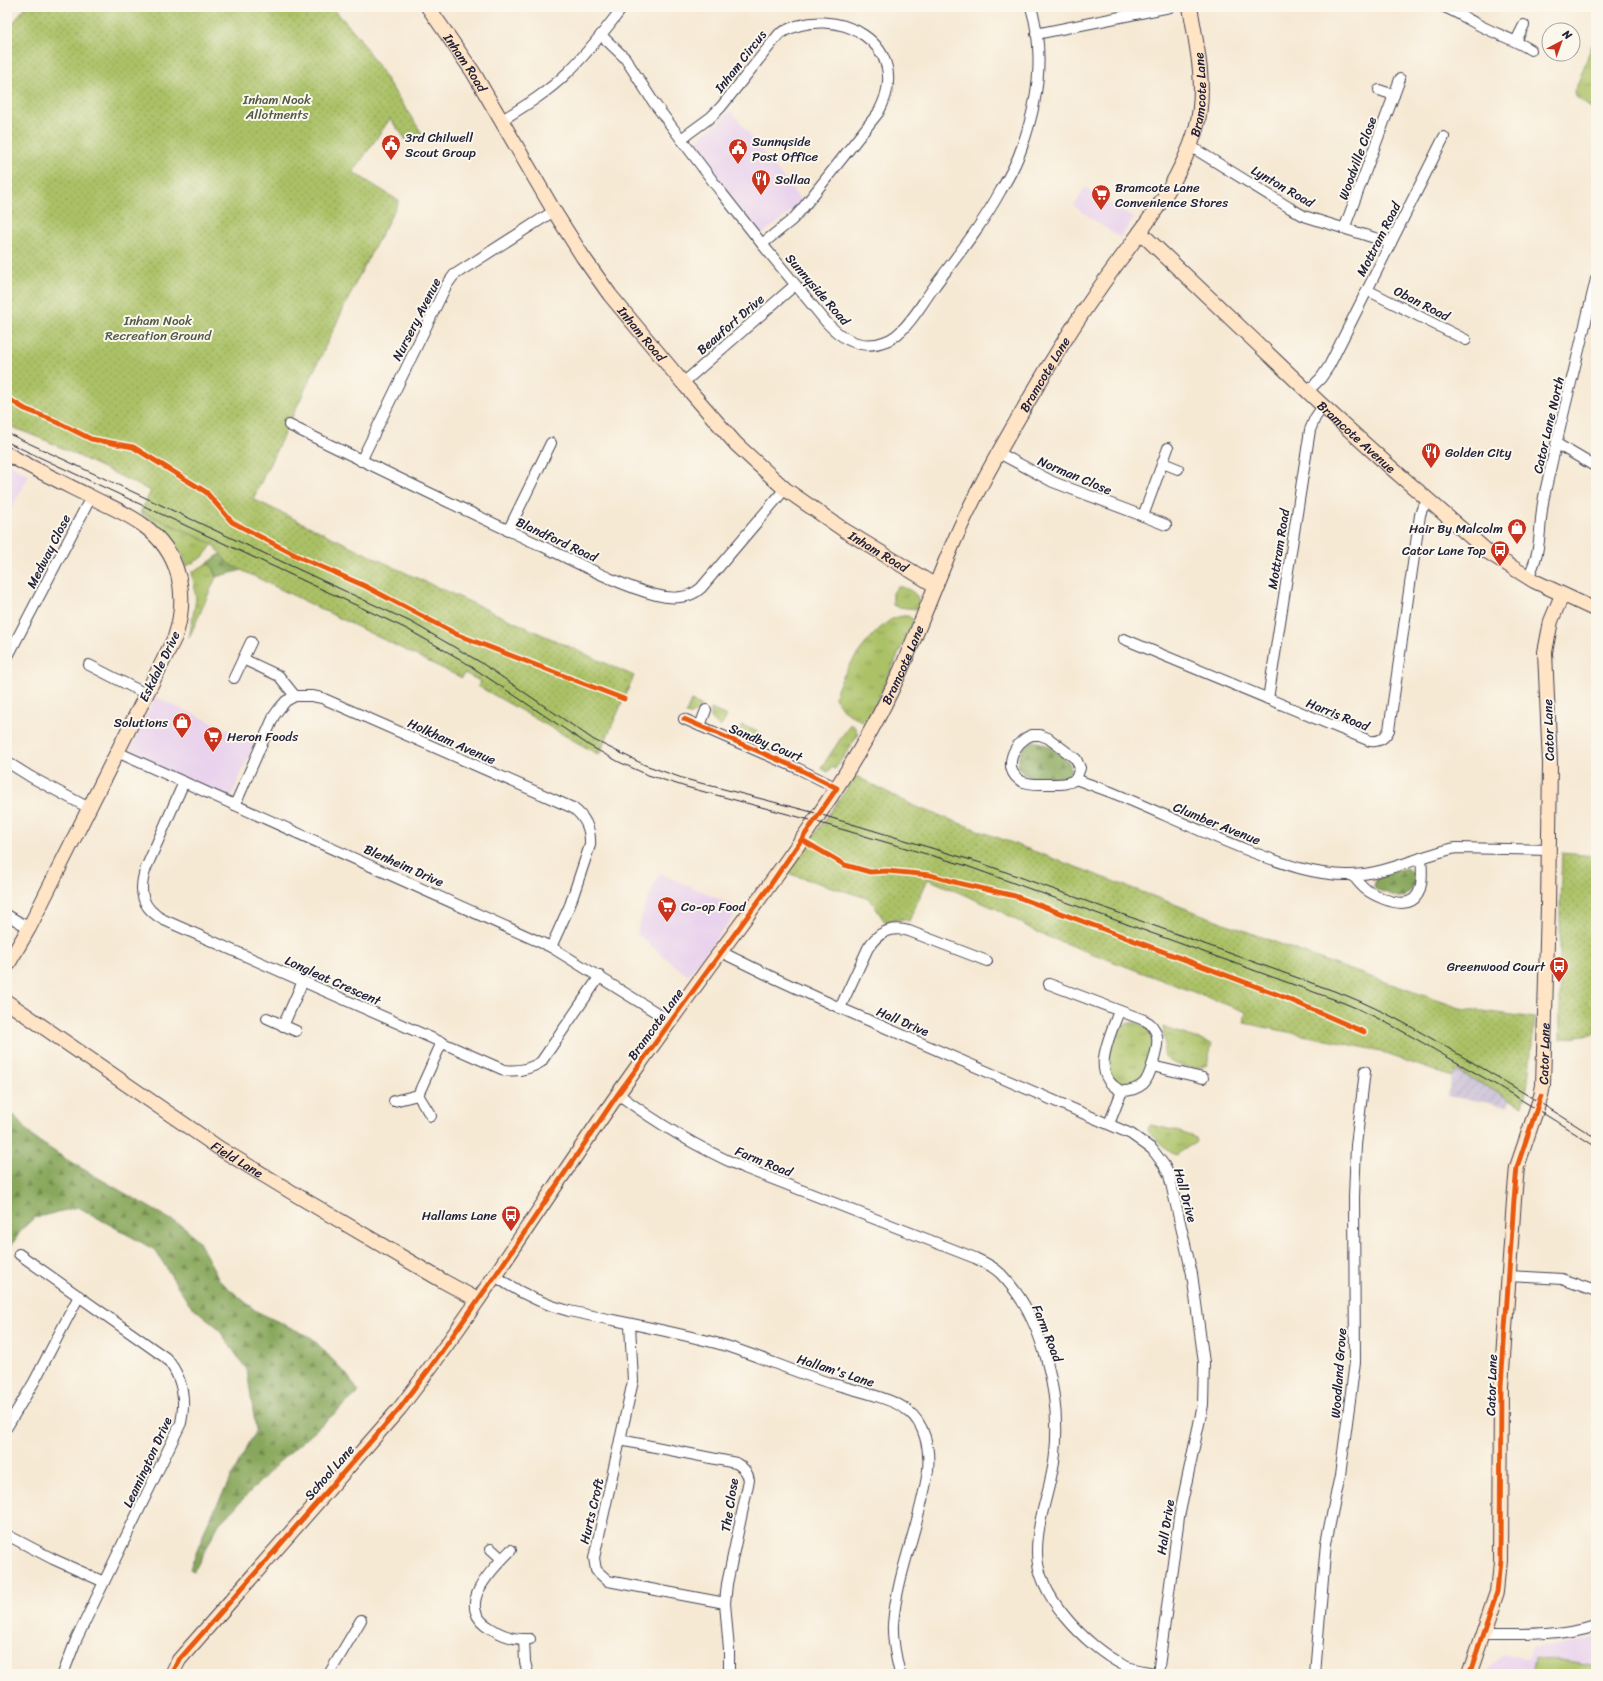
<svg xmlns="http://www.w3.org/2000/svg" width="1603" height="1681" viewBox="0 0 1603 1681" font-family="Sriracha,sans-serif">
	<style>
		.built { fill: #e9d2ed }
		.industrial { fill: url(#industrial-furrows) }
		.grass { fill: url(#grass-tufts); stroke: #667250 }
		.forest { fill: url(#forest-firs); stroke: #55644b }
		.park { fill: url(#park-dots); stroke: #667250 }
		.pitch { fill: #abc166; stroke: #667250 }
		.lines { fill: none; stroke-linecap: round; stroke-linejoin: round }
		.street-casing { stroke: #424052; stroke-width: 12 }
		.secondary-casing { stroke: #424052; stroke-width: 16 }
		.street { stroke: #fff; stroke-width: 10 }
		.secondary { stroke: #ffe4c6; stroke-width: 14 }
		.tram { stroke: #22223b; stroke-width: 1 }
		.cycleway-casing { stroke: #fbf7ec; stroke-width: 8 }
		.cycleway { stroke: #e8590c; stroke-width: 5 }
		.labels { text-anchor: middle; stroke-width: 4; stroke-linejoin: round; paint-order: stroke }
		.street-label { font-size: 13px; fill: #22223b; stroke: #fbf7ec }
		.park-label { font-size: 13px; fill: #525a4a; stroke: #fbf7ec }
		.poi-label { font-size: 13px; fill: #22223b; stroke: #fbf7ec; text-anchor: start }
	</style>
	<defs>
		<pattern id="industrial-furrows" width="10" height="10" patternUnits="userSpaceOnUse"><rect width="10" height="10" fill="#c9bfd7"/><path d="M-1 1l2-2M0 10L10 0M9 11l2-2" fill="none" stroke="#aca4b9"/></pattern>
		<pattern id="grass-tufts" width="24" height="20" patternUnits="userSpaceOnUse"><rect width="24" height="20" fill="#abc166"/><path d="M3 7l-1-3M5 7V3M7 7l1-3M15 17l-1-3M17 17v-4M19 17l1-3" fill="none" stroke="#8b9c55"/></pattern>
		<pattern id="forest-firs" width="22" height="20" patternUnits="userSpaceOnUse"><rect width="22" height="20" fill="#88a75b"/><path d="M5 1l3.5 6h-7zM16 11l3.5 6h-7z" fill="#6f884c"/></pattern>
		<pattern id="park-dots" width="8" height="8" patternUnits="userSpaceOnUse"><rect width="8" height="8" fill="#abc166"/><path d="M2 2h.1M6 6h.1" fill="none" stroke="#8b9c55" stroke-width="1.8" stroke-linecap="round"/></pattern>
	</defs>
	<rect width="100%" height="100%" fill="#fbf7ec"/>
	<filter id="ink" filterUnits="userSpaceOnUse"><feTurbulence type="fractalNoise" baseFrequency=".025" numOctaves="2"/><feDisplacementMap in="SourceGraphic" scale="8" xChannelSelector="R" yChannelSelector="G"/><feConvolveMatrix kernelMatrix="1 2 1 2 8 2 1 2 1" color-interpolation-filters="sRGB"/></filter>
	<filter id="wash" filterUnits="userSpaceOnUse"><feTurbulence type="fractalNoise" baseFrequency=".012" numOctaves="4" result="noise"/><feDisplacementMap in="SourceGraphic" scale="16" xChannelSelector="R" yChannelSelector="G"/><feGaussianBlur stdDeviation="0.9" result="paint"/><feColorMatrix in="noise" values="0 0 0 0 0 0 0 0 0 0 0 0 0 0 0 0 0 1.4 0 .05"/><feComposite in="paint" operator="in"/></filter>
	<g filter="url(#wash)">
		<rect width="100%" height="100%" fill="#f6e9d4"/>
		<g class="built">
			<polygon points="731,111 801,201 786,216 761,235 689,145 717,124"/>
			<polygon points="1085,188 1134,218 1120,238 1074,206"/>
			<polygon points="7,463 29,475 7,517"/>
			<polygon points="155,697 255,741 230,800 127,755"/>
			<polygon points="659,873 740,908 688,976 637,934 644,909"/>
			<polygon points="1596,1637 1596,1674 1484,1674 1503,1655 1529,1658 1531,1647 1570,1644"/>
		</g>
		<polygon class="industrial" points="1456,1069 1511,1100 1508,1106 1447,1096 1452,1077"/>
		<g class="grass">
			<polygon points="1596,34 1596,112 1576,97 1575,91"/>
			<path d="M141,511L213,544L203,557L187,566C176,539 164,528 140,513Z"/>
			<polygon points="208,563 214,569 216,577 189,638 196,599 192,572"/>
			<path d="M898,586C910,589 923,595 917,609L898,607L893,605V593Z"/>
			<path d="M903,616H908L914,620L877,701L868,717L863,722L844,711L835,698C838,676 870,634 889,621C893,618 897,617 903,616Z"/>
			<path d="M691,701L701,705C699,712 693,716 686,713Z"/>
			<polygon points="711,709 727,716 722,725 719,727 711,719"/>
			<polygon points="851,723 856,729 858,735 835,769 832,767 828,772 821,768"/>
			<polygon points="742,725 763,734 760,741 739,732"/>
			<path d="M1134,1022C1164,1029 1149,1057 1143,1077C1129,1091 1110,1085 1107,1065C1106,1059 1115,1032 1120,1028C1124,1024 1129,1023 1134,1022Z"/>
			<path d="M1163,1027L1212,1044L1207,1065C1195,1071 1172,1066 1163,1055L1165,1043Z"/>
			<path d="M1151,1125C1166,1128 1182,1132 1196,1138L1197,1141L1176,1155C1168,1153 1156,1137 1147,1131L1148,1127Z"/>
		</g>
		<g class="forest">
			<polygon points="223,552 431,662 242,570 216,577 214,569 208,563"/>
			<path d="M1033,741C1046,742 1084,763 1066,778C1050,778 1012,784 1019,757C1021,750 1026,744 1033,741Z"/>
			<path d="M1406,868L1415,875L1416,881C1413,888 1409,894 1401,898L1378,890L1374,887C1375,872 1395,871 1406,868Z"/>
			<polygon points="13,1114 34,1138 69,1161 187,1229 199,1242 220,1281 256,1311 312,1338 347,1375 359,1392 280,1461 219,1524 196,1568 193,1571 190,1569 208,1522 256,1430 247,1370 217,1327 189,1304 155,1250 78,1207 34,1218 22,1229 7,1252 7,1125"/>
		</g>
		<g class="park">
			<polygon points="25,7 332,7 358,36 425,138 418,142 407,141 390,119 353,172 399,201 358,278 253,499 408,574 634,676 599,755 478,686 480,681 464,673 462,678 229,564 213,544 141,511 151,491 47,441 7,425 7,32"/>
			<polygon points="856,776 914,806 1325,961 1460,1008 1535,1018 1527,1089 1522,1106 1456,1070 1452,1077 1389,1055 1381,1051 1244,1023 1246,1012 1038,933 1001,911 928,879 909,921 902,919 885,922 870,899 787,873"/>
			<polygon points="1562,853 1596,856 1596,1033 1560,1039 1560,905"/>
		</g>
		<polygon class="pitch" points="1535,1657 1593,1666 1592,1674 1532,1674"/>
	</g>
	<g filter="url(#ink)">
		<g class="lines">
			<defs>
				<g id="street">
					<path d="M1444,7C1456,12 1466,18 1477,24C1495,34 1514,39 1531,50"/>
					<polyline points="1036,34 1170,7"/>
					<path d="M601,35L625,58L654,103L721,192L762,244L827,323C842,339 862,351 886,341C892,339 897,335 901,331C914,319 923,302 934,287C957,256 982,225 1001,190C1009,177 1017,162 1022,147C1038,102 1045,53 1031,7"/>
					<polyline points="1516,41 1524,25"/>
					<polyline points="1379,90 1394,95"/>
					<path d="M502,120C525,106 548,92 567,73C588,53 605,30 623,7"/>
					<path d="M681,139L711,117L721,107L779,34C835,0 917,45 878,113L802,209L792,220L762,244"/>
					<polyline points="1190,146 1290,208 1304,216 1391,243"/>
					<polyline points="1344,229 1400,79"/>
					<polyline points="1367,290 1466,340"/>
					<polyline points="683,383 795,285"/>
					<polyline points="1308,391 1321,378 1329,366 1444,137"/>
					<path d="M289,425C373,466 457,507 542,546C578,563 618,585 656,595C671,599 689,599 701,588L785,489"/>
					<polyline points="1557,444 1596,467"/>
					<polyline points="999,453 1053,482 1143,516 1168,448"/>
					<polyline points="361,461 446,286 454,275 554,211"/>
					<polyline points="1163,463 1178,469"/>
					<polyline points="1143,516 1166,525"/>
					<polyline points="508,531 551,443"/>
					<path d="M1528,577C1543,550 1538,526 1544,497C1560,424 1579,352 1596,279"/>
					<path d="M1124,639L1370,741C1380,742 1385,738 1389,730L1420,515L1422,509L1429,500"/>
					<polyline points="7,658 91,497"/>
					<polyline points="243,659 279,676 295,696"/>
					<polyline points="89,665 146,694"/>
					<polyline points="234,678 251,642"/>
					<polyline points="1268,699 1310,430 1315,418 1323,406"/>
					<polyline points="684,719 797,768 837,788"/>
					<polyline points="700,726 706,710"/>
					<path d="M1032,735H1040L1048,738L1076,759L1080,768L1076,779C1067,785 1059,784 1049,784C1040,784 1029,785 1021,781C1001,769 1014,741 1032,735Z"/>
					<polyline points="117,752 551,947 670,1021"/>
					<polyline points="7,762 31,777 89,808"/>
					<path d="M1076,779C1090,785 1104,789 1118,795C1163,814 1206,834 1252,852C1284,864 1316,876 1351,875C1387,874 1421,855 1456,848L1549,850"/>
					<path d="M184,782L146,868C138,891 141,908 164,920L504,1070C518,1072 530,1069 541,1062L600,976"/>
					<path d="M235,805L274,716L279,709L286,701L295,696H312L322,698L573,808C585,817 591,829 590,845L570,905L551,947"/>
					<path d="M1353,875C1363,889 1369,893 1384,899C1421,913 1424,887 1421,858"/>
					<polyline points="7,915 29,928"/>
					<polyline points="721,952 770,976 840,1008 1131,1134 1152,1149 1164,1165 1169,1175 1192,1274 1204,1363 1203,1405 1179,1517 1158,1674"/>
					<path d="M1049,984L1144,1020C1151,1023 1155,1028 1157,1036C1159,1046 1150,1078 1143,1084C1137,1089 1130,1091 1122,1091"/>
					<path d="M840,1008L868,948C878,932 891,926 909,931L987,961"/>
					<polyline points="267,1018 296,1031"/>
					<polyline points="283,1026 303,981"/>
					<polyline points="1152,1066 1203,1078"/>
					<path d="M618,1094C658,1124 696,1147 742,1167L975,1258C984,1262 994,1267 1001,1274C1043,1317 1061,1395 1055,1454C1052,1486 1037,1518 1037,1551C1036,1595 1086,1646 1123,1665C1133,1670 1146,1671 1158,1674"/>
					<polyline points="418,1095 442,1042"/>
					<polyline points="394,1101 418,1095 431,1116"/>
					<path d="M1109,1124L1122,1091C1088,1076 1110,1037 1119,1011"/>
					<path d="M19,1254L166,1358C182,1376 186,1399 181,1423L76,1640L63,1674"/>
					<path d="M495,1276C518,1292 541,1304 569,1311C620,1322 672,1331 723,1345C759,1356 794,1372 830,1383C850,1389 893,1398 907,1410C925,1423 930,1449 928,1470C921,1522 897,1572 893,1624C892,1641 896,1658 900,1674"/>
					<polyline points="1508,1276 1562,1279 1596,1291"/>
					<polyline points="630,1325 633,1381 594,1558 596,1570 608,1581 725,1603"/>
					<polyline points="7,1427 34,1382 79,1296"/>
					<path d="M620,1440L736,1463C743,1467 748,1472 749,1480L727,1584L725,1603L729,1650V1674"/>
					<polyline points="7,1535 53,1559 104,1582"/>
					<polyline points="491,1549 502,1559"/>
					<path d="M511,1550C492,1569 452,1608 492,1629C503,1636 517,1640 530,1639"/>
					<path d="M1483,1634C1520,1634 1560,1636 1596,1624"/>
					<polyline points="524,1639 525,1662 528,1674"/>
					<polyline points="329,1674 361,1620"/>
					<polyline points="1315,1674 1326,1543 1340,1475 1355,1362 1354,1197 1356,1145 1365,1071"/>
				</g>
				<g id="secondary">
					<path id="s1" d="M428,7L473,72L554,211L583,257L610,295L683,383L736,444L785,489L844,530L936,586"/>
					<path id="s2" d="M1140,232L1323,406L1388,465L1488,552L1534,581L1596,610"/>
					<path d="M7,454C34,469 61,482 89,496C106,505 127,513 143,525C180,552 189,594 175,637L29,928L7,966"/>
					<path id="s3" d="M7,1002L219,1148L303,1199L443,1281L478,1300"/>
					<path id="s4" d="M172,1674L179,1660L400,1408C482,1301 552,1187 630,1077C660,1035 690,993 721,951C773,880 826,810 869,734C903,674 925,609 952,546C969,506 990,467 1012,429C1038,384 1064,339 1094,296C1129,244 1178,191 1196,129C1207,89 1197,47 1190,7"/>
					<path id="s5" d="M1469,1674L1497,1592L1500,1563L1501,1386L1514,1200L1517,1167L1541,1096L1543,1085L1548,906L1550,764L1545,652L1551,621L1562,595"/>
				</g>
			</defs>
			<use href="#street" class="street-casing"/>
			<use href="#secondary" class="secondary-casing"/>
			<use href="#street" class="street"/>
			<use href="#secondary" class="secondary"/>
			<g class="tram">
				<path d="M7,433L411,622L480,662L594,740L645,765L685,779L812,812L981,863L1345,995C1385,1011 1421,1032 1458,1054C1505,1081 1551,1109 1596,1138"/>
				<path d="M7,442L407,629L460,659L590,746L619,762L648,775L686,787L810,820L964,865L1344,1003C1381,1018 1413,1037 1447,1057C1498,1085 1547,1115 1596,1147"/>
			</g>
			<defs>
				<g id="cycleway">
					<polyline points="7,398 25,409 53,420 91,439 133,447 206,492 232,522 299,557 365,586 458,635 624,699"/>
					<polyline points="802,840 845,865 870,872 887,871 930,875 958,883 1015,896 1279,995 1364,1032"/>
					<polyline points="172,1674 179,1660 400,1408 427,1372 495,1276 618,1094 771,884 837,788 797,768 684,719"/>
					<polyline points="1469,1674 1497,1592 1500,1563 1501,1386 1514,1200 1517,1167 1541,1096"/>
				</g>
			</defs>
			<use href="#cycleway" class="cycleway-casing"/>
			<use href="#cycleway" class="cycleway"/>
		</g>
	</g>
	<defs>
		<symbol id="civic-pin" viewBox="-11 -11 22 30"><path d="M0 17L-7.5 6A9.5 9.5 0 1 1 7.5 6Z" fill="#c8321e" stroke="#fbf7ec"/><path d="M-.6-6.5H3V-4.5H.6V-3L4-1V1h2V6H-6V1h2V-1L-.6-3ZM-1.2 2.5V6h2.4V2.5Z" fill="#fff"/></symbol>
		<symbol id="restaurant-pin" viewBox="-11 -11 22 30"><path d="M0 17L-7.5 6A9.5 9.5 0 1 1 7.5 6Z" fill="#c8321e" stroke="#fbf7ec"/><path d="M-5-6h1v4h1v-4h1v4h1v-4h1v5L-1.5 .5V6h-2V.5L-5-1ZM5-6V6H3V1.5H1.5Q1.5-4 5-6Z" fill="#fff"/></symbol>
		<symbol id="supermarket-pin" viewBox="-11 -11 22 30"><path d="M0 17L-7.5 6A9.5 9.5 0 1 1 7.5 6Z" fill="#c8321e" stroke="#fbf7ec"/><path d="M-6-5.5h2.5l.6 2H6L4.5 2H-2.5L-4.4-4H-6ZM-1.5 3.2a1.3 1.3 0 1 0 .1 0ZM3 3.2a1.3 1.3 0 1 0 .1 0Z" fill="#fff"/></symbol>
		<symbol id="shop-pin" viewBox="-11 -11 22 30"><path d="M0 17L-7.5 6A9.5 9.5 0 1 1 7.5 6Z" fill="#c8321e" stroke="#fbf7ec"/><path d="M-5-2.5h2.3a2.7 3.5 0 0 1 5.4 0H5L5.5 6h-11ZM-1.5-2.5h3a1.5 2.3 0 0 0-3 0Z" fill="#fff"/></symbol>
		<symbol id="bus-pin" viewBox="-11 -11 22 30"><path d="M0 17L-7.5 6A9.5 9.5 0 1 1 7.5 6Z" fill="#c8321e" stroke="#fbf7ec"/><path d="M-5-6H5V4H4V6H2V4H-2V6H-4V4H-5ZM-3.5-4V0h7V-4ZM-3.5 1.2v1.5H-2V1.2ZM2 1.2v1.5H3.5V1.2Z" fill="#fff"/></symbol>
	</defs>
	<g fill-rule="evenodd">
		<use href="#civic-pin" x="380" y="133" width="22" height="30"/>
		<use href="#civic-pin" x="727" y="137" width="22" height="30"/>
		<use href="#restaurant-pin" x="750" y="168" width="22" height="30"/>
		<use href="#supermarket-pin" x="1090" y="183" width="22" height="30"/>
		<use href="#restaurant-pin" x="1420" y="441" width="22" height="30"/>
		<use href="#shop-pin" x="1506" y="517" width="22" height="30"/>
		<use href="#bus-pin" x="1489" y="539" width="22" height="30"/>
		<use href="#shop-pin" x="171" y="711" width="22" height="30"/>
		<use href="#supermarket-pin" x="202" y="725" width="22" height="30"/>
		<use href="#supermarket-pin" x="656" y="895" width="22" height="30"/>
		<use href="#bus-pin" x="1548" y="955" width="22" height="30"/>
		<use href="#bus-pin" x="500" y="1204" width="22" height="30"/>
	</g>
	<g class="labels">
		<g class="street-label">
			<text transform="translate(740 61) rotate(-52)" y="5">Inham Circus</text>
			<text dy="5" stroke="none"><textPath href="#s1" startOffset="67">Inham Road</textPath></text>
			<text dy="5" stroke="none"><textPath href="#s4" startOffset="1897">Bramcote Lane</textPath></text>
			<text transform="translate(1357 158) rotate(-70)" y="5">Woodville Close</text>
			<text transform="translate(1283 186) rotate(30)" y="5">Lynton Road</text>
			<text transform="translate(1378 239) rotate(-63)" y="5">Mottram Road</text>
			<text transform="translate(818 289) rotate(49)" y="5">Sunnyside Road</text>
			<text transform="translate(1422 303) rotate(27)" y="5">Oban Road</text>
			<text transform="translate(416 319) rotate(-63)" y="5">Nursery Avenue</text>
			<text transform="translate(730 324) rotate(-41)" y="5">Beaufort Drive</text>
			<text dy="5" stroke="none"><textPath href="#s1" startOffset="391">Inham Road</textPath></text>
			<text dy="5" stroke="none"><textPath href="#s4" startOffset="1573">Bramcote Lane</textPath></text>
			<text transform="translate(1548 425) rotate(-77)" y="5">Cator Lane North</text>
			<text dy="5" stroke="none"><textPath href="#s2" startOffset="298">Bramcote Avenue</textPath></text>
			<text transform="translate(1075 475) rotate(23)" y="5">Norman Close</text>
			<text transform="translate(557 539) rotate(25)" y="5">Blandford Road</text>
			<text transform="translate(1278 549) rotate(-81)" y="5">Mottram Road</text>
			<text transform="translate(48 551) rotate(-63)" y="5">Medway Close</text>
			<text dy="5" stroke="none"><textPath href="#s1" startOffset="715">Inham Road</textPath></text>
			<text dy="5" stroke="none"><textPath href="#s4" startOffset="1249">Bramcote Lane</textPath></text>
			<text transform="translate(159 666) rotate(-64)" y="5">Eskdale Drive</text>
			<text transform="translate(1338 714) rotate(22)" y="5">Harris Road</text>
			<text transform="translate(1548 730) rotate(-92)" y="5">Cator Lane</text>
			<text transform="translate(452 741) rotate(24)" y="5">Holkham Avenue</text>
			<text transform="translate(766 742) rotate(23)" y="5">Sandby Court</text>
			<text transform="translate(1217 823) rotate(22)" y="5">Clumber Avenue</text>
			<text transform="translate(404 865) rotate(24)" y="5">Blenheim Drive</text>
			<text transform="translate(333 980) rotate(24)" y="5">Longleat Crescent</text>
			<text transform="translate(903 1021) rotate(23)" y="5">Hall Drive</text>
			<text transform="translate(655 1024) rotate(-54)" y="5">Bramcote Lane</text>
			<text dy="5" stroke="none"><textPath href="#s5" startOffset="630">Cator Lane</textPath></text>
			<text dy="5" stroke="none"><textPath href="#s3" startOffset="279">Field Lane</textPath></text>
			<text transform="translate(764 1161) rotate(22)" y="5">Farm Road</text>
			<text transform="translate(1186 1195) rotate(75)" y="5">Hall Drive</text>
			<text transform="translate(1048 1333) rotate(68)" y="5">Farm Road</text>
			<text transform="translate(836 1370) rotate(18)" y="5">Hallam's Lane</text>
			<text transform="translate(1338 1373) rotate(-86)" y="5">Woodland Grove</text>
			<text transform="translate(1491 1385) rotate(-88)" y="5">Cator Lane</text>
			<text transform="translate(147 1462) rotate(-65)" y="5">Leamington Drive</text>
			<text transform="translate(329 1472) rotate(-49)" y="5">School Lane</text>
			<text transform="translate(729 1505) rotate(-81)" y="5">The Close</text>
			<text transform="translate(591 1511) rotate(-77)" y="5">Hurts Croft</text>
			<text transform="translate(1165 1527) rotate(-81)" y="5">Hall Drive</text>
		</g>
		<g class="park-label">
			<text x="277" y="104">Inham Nook<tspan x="277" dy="15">Allotments</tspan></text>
			<text x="158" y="325">Inham Nook<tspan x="158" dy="15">Recreation Ground</tspan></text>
		</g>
		<g class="poi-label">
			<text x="405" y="142">3rd Chilwell<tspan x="405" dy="15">Scout Group</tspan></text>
			<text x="752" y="146">Sunnyside<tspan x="752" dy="15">Post Office</tspan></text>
			<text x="775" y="184">Sollaa</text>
			<text x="1115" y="192">Bramcote Lane<tspan x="1115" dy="15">Convenience Stores</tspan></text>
			<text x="1445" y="457">Golden City</text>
			<text x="1503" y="533" text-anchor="end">Hair By Malcolm</text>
			<text x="1486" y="555" text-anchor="end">Cator Lane Top</text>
			<text x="168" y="727" text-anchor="end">Solutions</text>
			<text x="227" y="741">Heron Foods</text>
			<text x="681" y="911">Co-op Food</text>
			<text x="1545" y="971" text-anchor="end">Greenwood Court</text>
			<text x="497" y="1220" text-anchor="end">Hallams Lane</text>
		</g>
	</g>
	<rect width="1603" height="1681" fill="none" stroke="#fbf7ec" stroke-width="24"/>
	<g transform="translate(1561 42) rotate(41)"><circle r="19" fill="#fbf7ec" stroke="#a4a2a5"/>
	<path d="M0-3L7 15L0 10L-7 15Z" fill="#c8321e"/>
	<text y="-6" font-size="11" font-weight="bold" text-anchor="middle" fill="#22223b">N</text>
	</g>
</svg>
